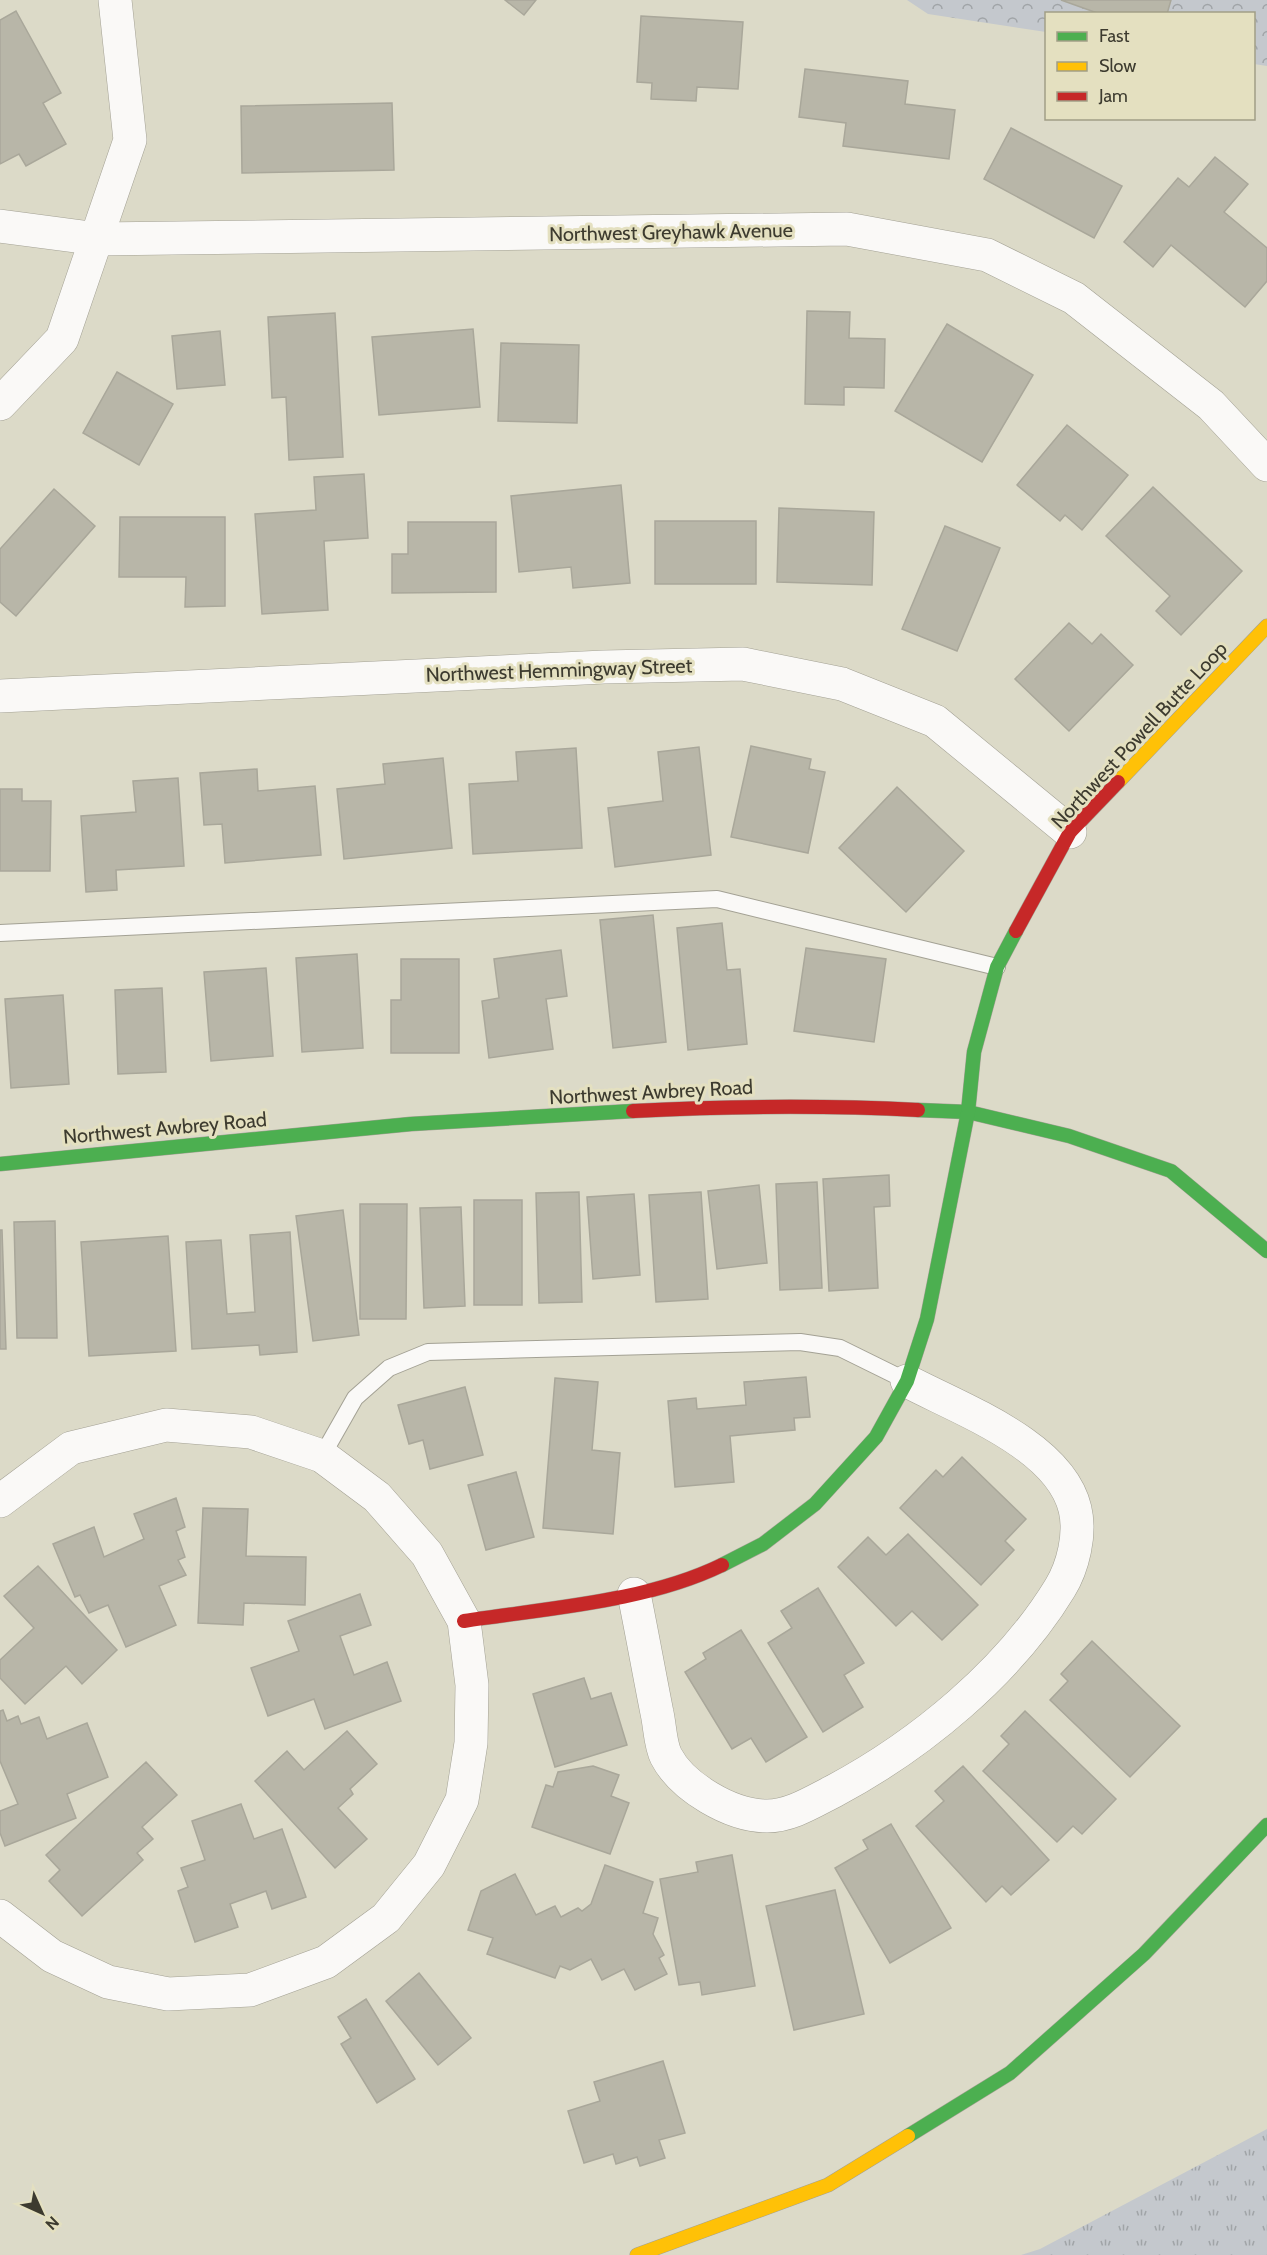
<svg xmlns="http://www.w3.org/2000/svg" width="1267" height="2255" viewBox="0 0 1267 2255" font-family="Cabin,sans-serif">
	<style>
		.grass { fill: url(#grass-tufts) }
		.forest { fill: url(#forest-crowns) }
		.building { fill: #b8b6a8; stroke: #a9a79a; stroke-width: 1.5 }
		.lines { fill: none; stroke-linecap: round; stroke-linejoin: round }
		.lane-casing { stroke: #a3a194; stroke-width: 18 }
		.street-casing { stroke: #a3a194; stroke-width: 34 }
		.fast-casing { stroke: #a3a194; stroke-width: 15 }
		.slow-casing { stroke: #a3a194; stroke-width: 15 }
		.jam-casing { stroke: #a3a194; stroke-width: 15 }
		.lane { stroke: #faf9f7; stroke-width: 16 }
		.street { stroke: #faf9f7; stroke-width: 33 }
		.fast { stroke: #4caf50; stroke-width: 14 }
		.slow { stroke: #ffc107; stroke-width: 14 }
		.jam { stroke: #c62828; stroke-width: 14 }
		.labels { text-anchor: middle; stroke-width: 6; stroke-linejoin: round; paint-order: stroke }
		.street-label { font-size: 20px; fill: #3d3b2f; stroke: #e4e0c0 }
	</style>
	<defs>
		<pattern id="grass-tufts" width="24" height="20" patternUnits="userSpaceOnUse" patternTransform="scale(1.5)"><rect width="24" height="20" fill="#c4c8cd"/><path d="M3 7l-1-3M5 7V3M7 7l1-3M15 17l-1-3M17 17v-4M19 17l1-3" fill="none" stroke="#a0a4a7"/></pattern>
		<pattern id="forest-crowns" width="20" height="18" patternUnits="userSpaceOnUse" patternTransform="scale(1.5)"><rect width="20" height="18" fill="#c4c8cd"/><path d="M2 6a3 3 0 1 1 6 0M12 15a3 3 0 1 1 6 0" fill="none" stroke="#a0a4a7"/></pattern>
	</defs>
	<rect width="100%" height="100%" fill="#dcdac8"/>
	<polygon class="grass" points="1267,2129 1267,2255 1021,2255 1040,2249"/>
	<polygon class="forest" points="907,0 1267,0 1267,66 1254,64 1254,14 1046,14 1046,32 928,14"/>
	<g class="building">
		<polygon points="505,0 536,0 524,15"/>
		<polygon points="1061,0 1171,0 1167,14 1100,14"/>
		<polygon points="16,11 61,93 43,103 66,144 26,166 19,154 0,164 0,20"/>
		<polygon points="641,16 743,22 738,89 697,87 696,101 651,99 652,83 637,82"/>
		<polygon points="805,69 908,81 905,104 955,110 949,159 843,146 846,123 799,117"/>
		<polygon points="392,103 394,170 242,173 241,106"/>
		<polygon points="1011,128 1122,186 1094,238 984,179"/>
		<polygon points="1215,157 1248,184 1224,212 1267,248 1267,281 1245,307 1171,245 1153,267 1124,242 1178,178 1189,187"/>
		<polygon points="807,311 850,312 849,338 885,339 884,388 844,387 844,405 805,404"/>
		<polygon points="335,313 343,457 289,460 286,397 272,398 268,317"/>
		<polygon points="947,324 1033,375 982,462 895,411"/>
		<polygon points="473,329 480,407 379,415 372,337"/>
		<polygon points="220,331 225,385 177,389 172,336"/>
		<polygon points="501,343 579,345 577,423 498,421"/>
		<polygon points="117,372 173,404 139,465 83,433"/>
		<polygon points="1067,425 1128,475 1082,530 1065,515 1060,521 1017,485"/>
		<polygon points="364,474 368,538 324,541 328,610 262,614 255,514 316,510 314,477"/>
		<polygon points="621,485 630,583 573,588 571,567 519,572 511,496"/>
		<polygon points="1153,487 1242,571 1181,635 1156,611 1170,596 1106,536"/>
		<polygon points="54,489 95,526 16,616 0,602 0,549"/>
		<polygon points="779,508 874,512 872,585 777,582"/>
		<polygon points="120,517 225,517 225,606 185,607 186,577 119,577"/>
		<rect x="655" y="521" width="101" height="63"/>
		<polygon points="408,522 496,522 496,592 392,593 392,554 408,554"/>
		<polygon points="945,526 1000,548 957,651 902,629"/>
		<polygon points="1069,623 1092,644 1101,634 1133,665 1069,731 1015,679"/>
		<polygon points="751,746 811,759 809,769 825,772 808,853 731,837"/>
		<polygon points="699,747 711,855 615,867 608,808 663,801 658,752"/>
		<polygon points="576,748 582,848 473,854 469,784 518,781 516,752"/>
		<polygon points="443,758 452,848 344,859 337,789 385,784 383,764"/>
		<polygon points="257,769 258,791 315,786 321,855 225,863 222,824 204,825 200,773"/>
		<polygon points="178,778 184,866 116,870 117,890 86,892 81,816 136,812 133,781"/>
		<polygon points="897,787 964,851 906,912 839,848"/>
		<polygon points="0,789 22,789 22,801 51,801 50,871 0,871"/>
		<polygon points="653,915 666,1042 613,1048 600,920"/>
		<polygon points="722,923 727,970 740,969 747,1044 688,1050 677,928"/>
		<polygon points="806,948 886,959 874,1042 794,1031"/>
		<polygon points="561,950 567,996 546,999 553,1049 489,1058 482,1001 499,998 494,959"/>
		<polygon points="357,954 363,1048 302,1052 296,958"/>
		<polygon points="401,959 459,959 459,1053 391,1053 391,1000 401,1000"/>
		<polygon points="266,968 273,1056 211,1061 204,972"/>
		<polygon points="162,988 166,1072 118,1074 115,990"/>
		<polygon points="63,995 69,1084 11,1088 5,999"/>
		<polygon points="889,1175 890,1206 874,1207 878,1288 829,1291 823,1179"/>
		<polygon points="817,1182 822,1288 780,1290 776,1184"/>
		<polygon points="759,1185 767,1263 717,1269 708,1191"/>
		<polygon points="579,1192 582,1302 539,1303 536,1193"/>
		<polygon points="701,1192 708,1299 656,1302 649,1195"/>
		<polygon points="634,1194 640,1275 593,1279 587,1197"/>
		<rect x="474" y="1200" width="48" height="105"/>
		<polygon points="360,1204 407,1204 406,1319 360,1319"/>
		<polygon points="461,1207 465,1306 424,1308 420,1208"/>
		<polygon points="343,1210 359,1335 313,1341 296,1216"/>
		<polygon points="55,1221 57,1338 17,1338 14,1222"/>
		<polygon points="0,1230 2,1230 6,1349 0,1349"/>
		<polygon points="290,1232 297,1352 260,1355 259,1345 192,1349 186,1242 221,1240 227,1314 255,1312 250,1235"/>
		<polygon points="168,1236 176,1351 89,1356 81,1242"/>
		<polygon points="806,1377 810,1417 794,1418 795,1430 730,1436 734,1482 675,1487 668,1401 696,1398 697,1409 746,1405 744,1382"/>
		<polygon points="555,1378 598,1382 592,1450 620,1453 613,1534 543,1528"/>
		<polygon points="465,1387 483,1455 430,1469 423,1440 409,1444 398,1405"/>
		<polygon points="962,1457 1026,1519 1005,1541 1014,1550 981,1585 900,1508 936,1470 943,1477"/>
		<polygon points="516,1472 534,1537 486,1550 468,1485"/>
		<polygon points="176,1498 185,1527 176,1531 185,1557 178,1560 186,1575 159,1586 176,1625 126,1647 108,1605 89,1613 80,1595 75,1597 53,1544 94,1527 104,1557 144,1539 134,1514"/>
		<polygon points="203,1508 248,1509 246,1556 306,1557 305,1605 244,1603 243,1625 198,1623"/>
		<polygon points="908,1534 978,1605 942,1640 912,1611 896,1626 838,1567 868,1537 886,1555"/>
		<polygon points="38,1566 117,1650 82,1684 66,1666 25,1704 0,1678 0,1660 34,1628 4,1596"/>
		<polygon points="818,1588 864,1663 844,1675 863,1707 823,1732 768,1643 792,1628 781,1611"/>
		<polygon points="360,1594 371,1625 340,1636 354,1675 387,1662 401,1701 325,1729 314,1699 268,1716 251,1668 299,1651 288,1621"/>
		<polygon points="741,1630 807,1737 766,1762 751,1738 732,1749 685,1672 706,1659 703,1653"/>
		<polygon points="1092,1641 1180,1726 1130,1777 1050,1700 1068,1681 1061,1674"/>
		<polygon points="584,1678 591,1699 611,1693 627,1745 555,1767 533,1694"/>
		<polygon points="3,1710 7,1721 18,1716 21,1724 39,1717 47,1739 87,1723 108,1777 67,1794 76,1818 5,1846 0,1833 0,1811 18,1804 0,1761 0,1711"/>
		<polygon points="1025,1711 1116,1799 1082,1834 1073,1826 1057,1842 983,1771 1009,1744 1001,1736"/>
		<polygon points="347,1731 377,1764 350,1789 353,1794 338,1808 367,1839 335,1868 255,1781 287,1751 304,1770"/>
		<polygon points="146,1762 177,1795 142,1827 153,1839 137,1853 143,1860 82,1916 49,1881 60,1870 46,1855"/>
		<polygon points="593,1766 619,1775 611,1796 629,1803 610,1854 532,1827 546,1785 553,1787 558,1772"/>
		<polygon points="963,1766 1049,1860 1011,1895 1002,1886 986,1902 916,1826 944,1801 935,1791"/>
		<polygon points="241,1804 254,1839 282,1829 306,1897 272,1909 266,1891 230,1904 238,1927 195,1942 178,1891 188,1887 181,1868 205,1860 192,1821"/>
		<polygon points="891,1824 951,1928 890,1963 835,1868 868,1849 863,1840"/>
		<polygon points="732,1855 755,1986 702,1995 700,1982 679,1985 660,1879 698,1872 696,1862"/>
		<polygon points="605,1865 653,1882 643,1913 658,1918 653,1934 664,1955 659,1958 667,1974 635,1990 624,1969 602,1980 591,1959 570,1970 560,1966 555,1978 487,1954 493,1938 468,1930 481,1891 515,1874 536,1915 555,1906 561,1917 578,1908 582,1911 591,1904"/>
		<polygon points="835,1890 864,2014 794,2030 766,1906"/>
		<polygon points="419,1973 471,2038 438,2065 386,2001"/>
		<polygon points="366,1999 415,2079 377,2103 341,2044 351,2038 338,2017"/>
		<polygon points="663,2061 685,2133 659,2140 665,2158 640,2166 637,2157 616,2164 613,2154 584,2163 568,2111 600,2101 594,2082"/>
	</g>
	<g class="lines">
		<defs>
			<g id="lane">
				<polyline points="0,933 717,899 997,967"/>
				<polyline points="322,1456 355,1398 389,1368 428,1352 800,1342 840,1348 907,1381"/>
			</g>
			<g id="street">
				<polyline points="0,226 98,239 847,229 987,255 1074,298 1211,405 1267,465"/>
				<polyline points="0,404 62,339 130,140 115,0"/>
				<polyline points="0,696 604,667 743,664 842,684 935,721 1070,832"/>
				<polyline points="0,1501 71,1448 166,1425 251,1432 322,1456 377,1497 427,1554 464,1621 472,1685 471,1743 462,1800 429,1865 386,1918 326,1962 250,1990 168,1994 108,1982 52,1956 0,1916"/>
				<path d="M634,1594C642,1633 649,1673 657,1713C660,1726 660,1744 666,1756C682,1787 731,1816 767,1816C791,1816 814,1801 834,1791C920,1745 1009,1672 1060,1588C1073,1567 1081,1534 1075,1509C1060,1445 960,1409 907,1381"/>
			</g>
			<g id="fast">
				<polyline points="918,1110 968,1112 1069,1136 1171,1171 1267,1251"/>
				<polyline points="0,1164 411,1124 633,1111"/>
				<polyline points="722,1565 763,1544 815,1504 876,1437 907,1381 927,1319 968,1112 974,1052 997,967 1016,931"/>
				<polyline points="908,2136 1010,2073 1144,1954 1267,1825"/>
			</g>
			<g id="slow">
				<polyline points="1118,782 1267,626"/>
				<polyline points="637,2255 828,2185 908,2136"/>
			</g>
			<g id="jam">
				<polyline points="1016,931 1070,832 1118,782"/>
				<path d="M633,1111C729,1106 823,1105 918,1110"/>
				<path d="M464,1621C547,1608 646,1602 722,1565"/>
			</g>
		</defs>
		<use href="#lane" class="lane-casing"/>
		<use href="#street" class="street-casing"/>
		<use href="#fast" class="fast-casing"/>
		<use href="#slow" class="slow-casing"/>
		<use href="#jam" class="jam-casing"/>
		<use href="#lane" class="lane"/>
		<use href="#street" class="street"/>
		<use href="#fast" class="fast"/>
		<use href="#slow" class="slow"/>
		<use href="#jam" class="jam"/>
	</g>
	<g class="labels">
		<g class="street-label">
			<text transform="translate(671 232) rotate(-1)" y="7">Northwest Greyhawk Avenue</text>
			<text transform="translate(559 670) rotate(-2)" y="7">Northwest Hemmingway Street</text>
			<text transform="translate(1139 735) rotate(-47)" y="7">Northwest Powell Butte Loop</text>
			<text transform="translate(651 1092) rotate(-3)" y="7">Northwest Awbrey Road</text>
			<text transform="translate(165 1128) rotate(-5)" y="7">Northwest Awbrey Road</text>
		</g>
	</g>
	<rect x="1045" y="12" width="210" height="108" fill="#e4e0c0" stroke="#a19e86" stroke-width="1.5"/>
	<rect x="1057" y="32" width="30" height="9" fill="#4caf50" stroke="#a19e86" stroke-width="1.5"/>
	<text x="1099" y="42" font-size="18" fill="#3d3b2f">Fast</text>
	<rect x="1057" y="62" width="30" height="9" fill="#ffc107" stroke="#a19e86" stroke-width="1.5"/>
	<text x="1099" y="72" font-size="18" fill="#3d3b2f">Slow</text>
	<rect x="1057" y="92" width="30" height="9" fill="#c62828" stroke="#a19e86" stroke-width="1.5"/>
	<text x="1099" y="102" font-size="18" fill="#3d3b2f">Jam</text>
	<g transform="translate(42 2213) rotate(135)" stroke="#e4e0c0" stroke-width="4.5" paint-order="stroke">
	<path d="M0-4.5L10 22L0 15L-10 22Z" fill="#3d3b2f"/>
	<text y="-9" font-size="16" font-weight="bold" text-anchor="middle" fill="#3d3b2f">N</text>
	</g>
</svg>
